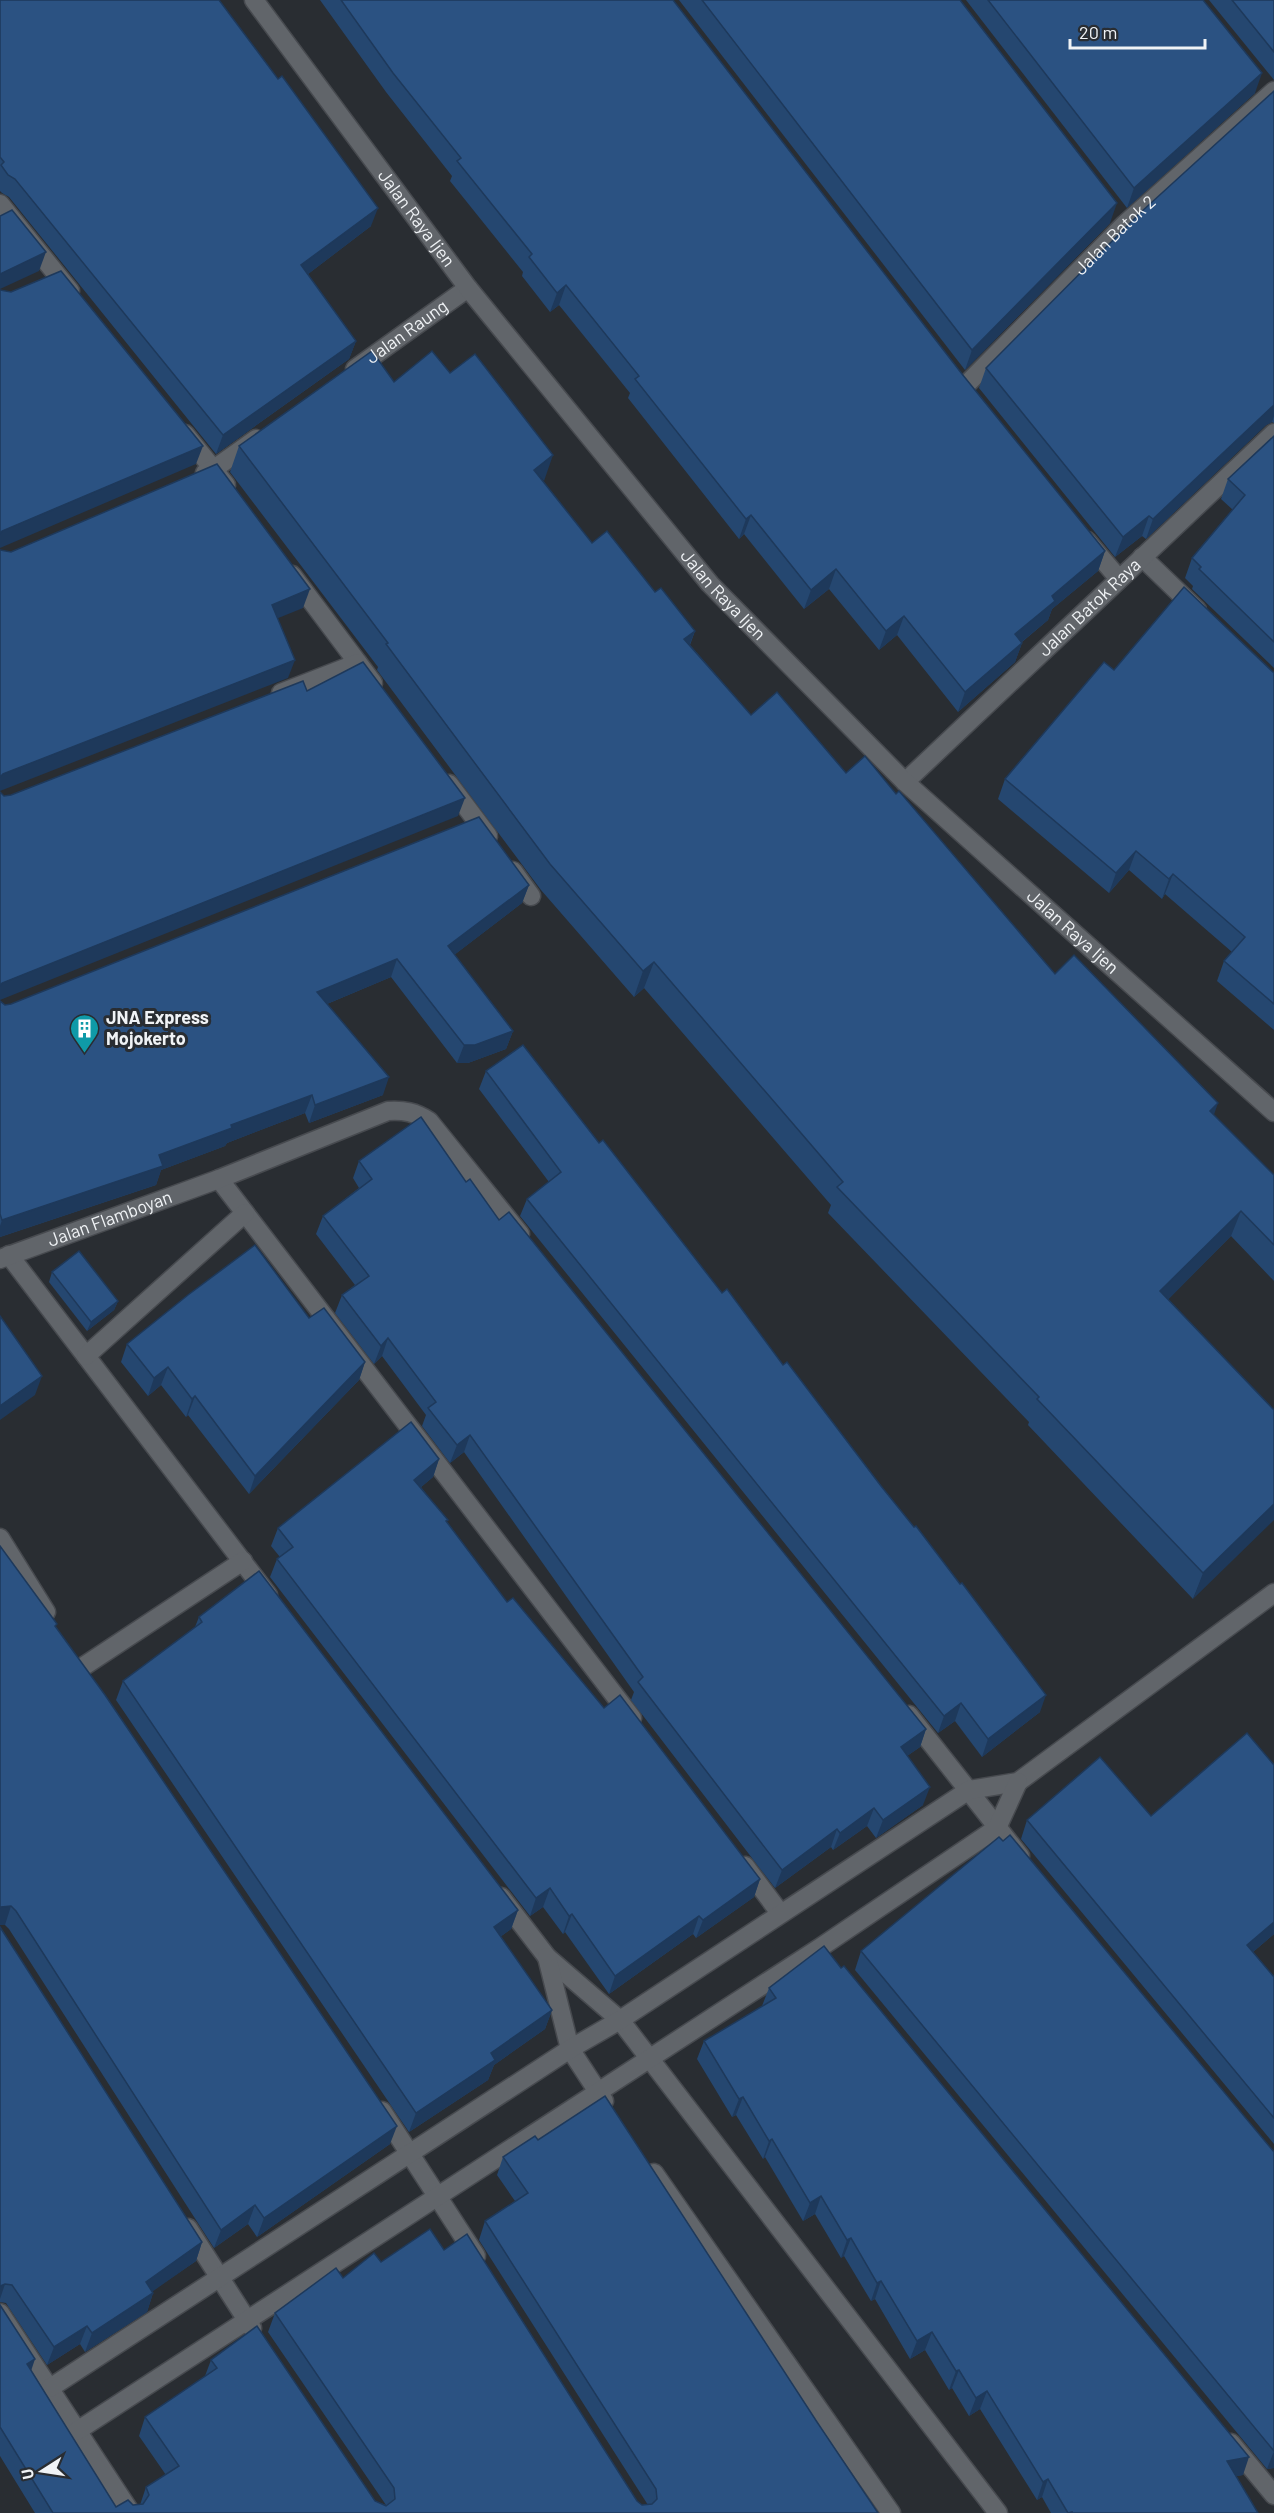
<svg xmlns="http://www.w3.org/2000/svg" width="1274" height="2513" viewBox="0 0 1274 2513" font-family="Barlow,sans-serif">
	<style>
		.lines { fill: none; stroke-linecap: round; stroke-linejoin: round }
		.minor-casing { stroke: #474a4f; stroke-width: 21 }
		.tertiary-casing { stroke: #474a4f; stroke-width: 21 }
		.minor { stroke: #61656a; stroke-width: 18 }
		.tertiary { stroke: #61656a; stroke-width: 18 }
		.wall { fill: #254770 }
		.shaded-wall { fill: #1e395b }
		.building { fill: #2b5282; stroke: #1e395b; stroke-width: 1.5 }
		.labels { text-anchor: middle; stroke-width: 6; stroke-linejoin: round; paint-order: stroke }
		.street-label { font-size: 18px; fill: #f0f3f6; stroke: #292d32 }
		.poi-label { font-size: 18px; font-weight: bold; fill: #f0f3f6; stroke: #292d32; text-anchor: start }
	</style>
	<rect width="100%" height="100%" fill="#292d32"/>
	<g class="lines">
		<defs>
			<g id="minor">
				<polyline points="0,204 70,291"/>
				<path id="s1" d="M355,369L468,288"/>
				<path id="s2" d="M964,387L1125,224L1274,91"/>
				<polyline points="185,434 226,485"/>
				<polyline points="205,473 214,469 256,439"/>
				<polyline points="1087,541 1119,579"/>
				<polyline points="1142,557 1197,610"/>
				<polyline points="292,575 373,683"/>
				<polyline points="281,693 358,663"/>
				<path id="s3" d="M905,782L1274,433"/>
				<polyline points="449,784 488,836"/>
				<polyline points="513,871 531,896"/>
				<polyline points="219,1179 632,1718"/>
				<polyline points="9,1255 268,1595"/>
				<path id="s4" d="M0,1259L219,1179L388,1111C404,1110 415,1112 429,1121L520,1234"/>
				<polyline points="86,1356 245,1213"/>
				<polyline points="0,1538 46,1612"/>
				<polyline points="81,1668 243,1561"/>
				<polyline points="909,1715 1020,1856"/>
				<polyline points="745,1866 780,1913"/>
				<polyline points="501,1897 547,1957 620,2020 998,2513"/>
				<polyline points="547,1957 570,2049 604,2101"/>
				<polyline points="382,2111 476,2256"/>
				<polyline points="654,2173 891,2513"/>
				<polyline points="188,2228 252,2328"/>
				<polyline points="0,2313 131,2513"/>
				<polyline points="50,2388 570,2049 620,2020 969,1790 1018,1782 1274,1593"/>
				<polyline points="77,2431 821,1947 997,1828 1018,1782"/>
				<polyline points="1231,2443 1274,2495"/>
			</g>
			<g id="tertiary">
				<path id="s5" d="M254,0L468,288L710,584L905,782L1274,1112"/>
			</g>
		</defs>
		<use href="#minor" class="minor-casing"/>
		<use href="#tertiary" class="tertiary-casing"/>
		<use href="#minor" class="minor"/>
		<use href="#tertiary" class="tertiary"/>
	</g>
	<g class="wall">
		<polygon points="0,0 371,226 308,274 356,341 349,359 216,454 9,197 2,193 0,191"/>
		<polygon points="320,0 673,0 962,374 1105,551 1098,571 1052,609 1048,620 1022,642 1022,643 1015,662 958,712 897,635 879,650 829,589 804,609 744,534 739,539 628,398 630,393 559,305 550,312 522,276 523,272 450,181 452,176 386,92"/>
		<polygon points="679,0 960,0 1110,223 965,370"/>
		<polygon points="966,0 1203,0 1255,93 1127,208"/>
		<polygon points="1209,0 1274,0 1274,80"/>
		<polygon points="1274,91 1274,423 1272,422 1266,425 1146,539 1142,536 1115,557 979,388 986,368"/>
		<polygon points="450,373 543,481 592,543 655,592 695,631 690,645 751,715 846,773 896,794 1055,974 1214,1115 1274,1175 1274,1281 1231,1236 1168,1299 1274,1410 1193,1599 1028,1425 1029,1422 828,1213 831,1205 644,988 634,997 541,890 377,670 378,667 230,472 239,446 394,382"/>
		<polygon points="1274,436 1274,668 1192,589 1193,586 1185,578 1192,558 1233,510 1221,499 1228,479"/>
		<polygon points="1114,670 1274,673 1274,1030 1217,981 1224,961 1232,952 1165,894 1162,899 1129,870 1109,893 998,799 1005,779"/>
		<polygon points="529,885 522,903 454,955 513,1031 506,1049 468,1063 457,1063 391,977 327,1004 383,1095 309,1123 305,1113 227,1143 225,1146 161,1170 156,1185 0,1237 0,1001 5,1005 11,1004"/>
		<polygon points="486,1071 1040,1712 982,1757 955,1721 938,1733 520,1216 527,1199 549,1182 479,1089"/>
		<polygon points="359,1161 466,1182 499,1220 926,1729 920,1747 907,1756 923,1805 876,1838 867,1826 833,1850 831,1847 775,1888 631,1700 634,1692 464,1452 450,1463 422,1426 426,1415 382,1356 374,1364 335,1313 342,1295 355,1285 316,1234 323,1216 359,1188 353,1178"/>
		<polygon points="52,1272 118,1301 114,1310 87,1331 49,1282"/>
		<polygon points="309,1318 365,1362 359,1380 249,1494 188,1415 186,1417 161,1385 148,1396 121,1362 127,1344"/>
		<polygon points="439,1459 433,1477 421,1487 507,1602 760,1879 754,1897 696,1938 693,1934 609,1994 565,1932 563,1934 543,1907 530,1916 270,1577 277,1559 280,1557 271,1546 278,1528"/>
		<polygon points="0,1546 56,1627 390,2144 257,2237 248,2224 214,2248 9,1929 5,1925 0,1925"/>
		<polygon points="199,1617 518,1910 511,1929 500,1937 552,2010 545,2029 494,2065 488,2080 409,2132 116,1700 123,1681 195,1627"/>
		<polygon points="1151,1816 1274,1934 1253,1952 1274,1977 1274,2144 1021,1839 1027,1820"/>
		<polygon points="0,1927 202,2242 196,2261 152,2291 153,2293 147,2312 85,2352 80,2344 47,2365 6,2303 0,2302"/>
		<polygon points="861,1951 1274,2152 1274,2468 1267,2469 855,1970"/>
		<polygon points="841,1968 1243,2475 1236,2476 1258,2513 1051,2513 1042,2497 1037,2500 980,2409 969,2416 952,2388 949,2390 925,2350 910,2359 875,2299 871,2301 844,2256 841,2258 815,2214 803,2221 765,2157 763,2159 736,2115 732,2117 697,2059 704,2041 762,2006 769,1988"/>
		<polygon points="538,2140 817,2422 878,2513 35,2513 0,2456 0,2305 31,2370 116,2507 140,2505 146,2487 166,2475 139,2436 145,2417 205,2376 211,2360 375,2501 386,2505 268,2332 275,2313 343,2278 381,2262 444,2250 637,2501 642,2505 648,2505 479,2240 485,2221 515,2201 497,2175 503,2157"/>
	</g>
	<g class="shaded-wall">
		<polygon points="1262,73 1255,93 1127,208 1134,188"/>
		<polygon points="1117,203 1110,223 965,370 972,350"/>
		<polygon points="378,208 371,226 295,284 301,265"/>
		<polygon points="46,252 39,271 0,289 0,274"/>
		<polygon points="566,285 559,305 550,312 557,293"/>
		<polygon points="356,341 349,359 216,454 223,435"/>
		<polygon points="1274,405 1274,416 1272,422 1266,425 1146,539 1153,519"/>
		<polygon points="203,446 196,464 0,548 0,534 2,531"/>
		<polygon points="553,455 544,481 534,470"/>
		<polygon points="751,515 744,534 739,539 746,519"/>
		<polygon points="1149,516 1142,536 1115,557 1123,537"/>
		<polygon points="1105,551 1098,571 1052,609 1048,620 1008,653 1015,634 1052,596"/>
		<polygon points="836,569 829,589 804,609 811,590"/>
		<polygon points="310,589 303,608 266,623 272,605"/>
		<polygon points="904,616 897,635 879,650 886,631"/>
		<polygon points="695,631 685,656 684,639"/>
		<polygon points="1022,643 1015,662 958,712 965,692"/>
		<polygon points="295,660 288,678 0,791 0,777 3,774"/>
		<polygon points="465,798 458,816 0,1000 0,986 2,983"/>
		<polygon points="1136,851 1129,870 1109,893 1116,873"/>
		<polygon points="1173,874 1165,894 1162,899 1169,879"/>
		<polygon points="529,885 522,903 441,965 448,946"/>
		<polygon points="397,959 391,977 310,1011 317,992"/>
		<polygon points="654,962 644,988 634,997 643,971"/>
		<polygon points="513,1031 506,1049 468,1063 457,1063 464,1045"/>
		<polygon points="389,1077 383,1095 309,1123 315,1105"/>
		<polygon points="312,1095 305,1113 227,1143 225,1146 161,1170 156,1185 0,1237 0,1226 2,1220 231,1125"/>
		<polygon points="1218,1103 1209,1129 1210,1111"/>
		<polygon points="1241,1211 1231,1236 1151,1317 1160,1291"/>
		<polygon points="118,1301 114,1310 87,1331 91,1322"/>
		<polygon points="388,1338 382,1356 374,1364 381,1346"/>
		<polygon points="365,1362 359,1380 249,1494 255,1476"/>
		<polygon points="168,1367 161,1385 148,1396 154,1378"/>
		<polygon points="42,1376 35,1395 0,1420 0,1406"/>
		<polygon points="195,1396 188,1415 186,1417 192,1399"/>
		<polygon points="470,1435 464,1452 450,1463 457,1445"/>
		<polygon points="439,1459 433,1477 408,1498 414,1480"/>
		<polygon points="1274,1504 1274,1520 1193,1599 1203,1573"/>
		<polygon points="1046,1695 1040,1712 982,1757 988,1739"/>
		<polygon points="961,1703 955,1721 938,1733 944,1716"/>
		<polygon points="926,1729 920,1747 894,1765 901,1747"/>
		<polygon points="930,1787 923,1805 876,1838 883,1820"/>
		<polygon points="874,1808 867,1826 833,1850 840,1833"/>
		<polygon points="837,1829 831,1847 775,1888 782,1870"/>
		<polygon points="760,1879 754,1897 696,1938 703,1920"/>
		<polygon points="550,1888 543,1907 530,1916 536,1898"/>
		<polygon points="11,1906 5,1925 0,1925 0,1908 1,1907"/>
		<polygon points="518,1910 511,1929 487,1946 494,1927"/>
		<polygon points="572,1914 565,1932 563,1934 569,1916"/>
		<polygon points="699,1916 693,1934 609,1994 615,1976"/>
		<polygon points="1274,1922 1274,1934 1240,1963 1247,1945"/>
		<polygon points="552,2010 545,2029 494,2065 488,2080 409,2132 416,2113 491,2053"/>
		<polygon points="743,2097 736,2115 732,2117 739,2099"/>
		<polygon points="397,2126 390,2144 257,2237 264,2218"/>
		<polygon points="772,2139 765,2157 763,2159 769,2141"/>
		<polygon points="821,2196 815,2214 803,2221 810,2203"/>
		<polygon points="255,2205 248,2224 214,2248 221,2230"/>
		<polygon points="851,2238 844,2256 841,2258 847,2240"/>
		<polygon points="202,2242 196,2261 139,2301 146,2282"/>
		<polygon points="881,2281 875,2299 871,2301 877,2283"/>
		<polygon points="5,2284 0,2299 0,2286"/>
		<polygon points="153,2293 147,2312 85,2352 92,2333"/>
		<polygon points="87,2326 80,2344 47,2365 54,2347"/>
		<polygon points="932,2332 925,2350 910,2359 917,2341"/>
		<polygon points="35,2359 29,2377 27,2364"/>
		<polygon points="959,2370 952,2388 949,2390 956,2371"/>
		<polygon points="987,2391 980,2409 969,2416 976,2398"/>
		<polygon points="1274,2451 1274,2468 1267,2469"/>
		<polygon points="1249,2457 1243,2475 1220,2479 1227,2461"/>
		<polygon points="1048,2479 1042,2497 1037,2500 1043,2482"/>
	</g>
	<g class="building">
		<polygon points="0,0 219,0 278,79 282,76 378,208 301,265 356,341 223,435 15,179 8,175 1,165 4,162 0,157"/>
		<polygon points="341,0 673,0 962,374 1105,551 1052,596 1055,601 1015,634 1022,643 965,692 904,616 886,631 836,569 811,590 751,515 746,519 635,379 639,376 566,285 557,293 529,257 532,254 457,161 461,158 393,73"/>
		<polygon points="702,0 960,0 1117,203 972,350"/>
		<polygon points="988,0 1203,0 1262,73 1134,188"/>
		<polygon points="1232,0 1274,0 1274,52"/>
		<polygon points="1274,91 1274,405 1153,519 1149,516 1123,537 986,368 1140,213"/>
		<polygon points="12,210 46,252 0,274 0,216"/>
		<polygon points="61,271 203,446 2,531 0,534 0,290 11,292"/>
		<polygon points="372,351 394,382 432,351 450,373 475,354 553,455 534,470 592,543 607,531 655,592 661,588 695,631 684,639 751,715 777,692 846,773 865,756 896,794 899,791 1055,974 1074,955 1218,1103 1210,1111 1274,1175 1274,1245 1241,1211 1160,1291 1274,1410 1274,1504 1203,1573 1037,1399 1039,1397 837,1187 843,1182 654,962 643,971 550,864 386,644 388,643 239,446"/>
		<polygon points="1274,436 1274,642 1199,569 1201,567 1192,558 1245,495 1228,479"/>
		<polygon points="217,464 310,589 272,605 295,660 3,774 0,777 0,550 11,552"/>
		<polygon points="1184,587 1274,673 1274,1004 1224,961 1245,937 1173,874 1169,879 1136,851 1116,873 1005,779 1104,662 1114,670"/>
		<polygon points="363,662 465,798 2,983 0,986 0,792 4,796 11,795 303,681 307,691"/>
		<polygon points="479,817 529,885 448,946 513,1031 475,1045 464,1045 397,959 317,992 389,1077 315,1105 312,1095 231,1125 232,1128 159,1155 163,1166 2,1220 0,1214 0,1001 5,1005 11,1004"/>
		<polygon points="523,1045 599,1143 603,1140 722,1293 727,1289 783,1365 787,1362 881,1486 914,1527 916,1526 960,1584 962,1583 1046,1695 988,1739 961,1703 944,1716 527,1199 561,1172 486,1071"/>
		<polygon points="421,1117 466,1182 470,1179 499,1220 509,1212 926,1729 901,1747 930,1787 883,1820 874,1808 840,1833 837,1829 782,1870 638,1682 643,1677 470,1435 457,1445 428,1408 436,1402 388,1338 381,1346 342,1295 369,1276 323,1216 372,1179 359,1161"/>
		<polygon points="255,1245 309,1318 324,1308 365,1362 255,1476 195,1396 192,1399 168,1367 154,1378 127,1344 188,1295"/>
		<polygon points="79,1251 118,1301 91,1322 52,1272"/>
		<polygon points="0,1316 42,1376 0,1406"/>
		<polygon points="411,1422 439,1459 414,1480 448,1520 446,1521 507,1602 513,1598 604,1708 620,1695 760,1879 703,1920 699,1916 615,1976 572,1914 569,1916 550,1888 536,1898 277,1559 293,1547 278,1528"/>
		<polygon points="0,1546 57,1624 55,1626 105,1695 397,2126 264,2218 255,2205 221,2230 16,1911 11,1906 1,1907 0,1908"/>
		<polygon points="259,1571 518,1910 494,1927 552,2010 491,2053 495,2060 416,2113 123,1681 202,1622 199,1617"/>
		<polygon points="1247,1733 1274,1765 1274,1922 1247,1945 1274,1977 1274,2118 1027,1820 1100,1757 1151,1816"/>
		<polygon points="1010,1835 1274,2152 1274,2451 861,1951 999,1837 1003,1841"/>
		<polygon points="0,1927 202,2242 146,2282 153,2293 92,2333 87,2326 54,2347 12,2285 5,2284 0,2286"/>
		<polygon points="824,1946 841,1968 844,1966 1249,2457 1227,2461 1258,2513 1072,2513 1072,2512 1068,2513 1048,2479 1043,2482 987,2391 976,2398 959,2370 956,2371 932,2332 917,2341 881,2281 877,2283 851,2238 847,2240 821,2196 810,2203 772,2139 769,2141 743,2097 739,2099 704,2041 776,1998 769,1988"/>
		<polygon points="605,2096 817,2422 878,2513 53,2513 0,2427 0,2305 35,2359 27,2364 116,2507 128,2500 133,2505 143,2504 149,2495 146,2487 179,2466 145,2417 217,2368 211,2360 257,2326 375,2501 386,2506 395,2499 394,2488 275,2313 336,2268 343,2278 374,2253 381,2262 430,2229 444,2250 467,2234 637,2501 642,2505 652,2504 657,2499 656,2489 485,2221 528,2193 503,2157 535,2136 538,2140"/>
	</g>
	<defs>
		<symbol id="building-pin" viewBox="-11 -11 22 30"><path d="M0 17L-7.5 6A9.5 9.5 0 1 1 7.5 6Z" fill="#0f9aa8" stroke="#292d32"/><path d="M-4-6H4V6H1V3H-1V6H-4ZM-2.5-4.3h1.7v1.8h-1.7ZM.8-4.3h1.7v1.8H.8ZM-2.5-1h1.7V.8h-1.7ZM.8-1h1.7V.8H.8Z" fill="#fff"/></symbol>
	</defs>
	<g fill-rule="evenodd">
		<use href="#building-pin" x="68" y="1012" width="33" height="45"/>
	</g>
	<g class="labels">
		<g class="street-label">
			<text dy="6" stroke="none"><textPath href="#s5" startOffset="272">Jalan Raya Ijen</textPath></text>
			<text dy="6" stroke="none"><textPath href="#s2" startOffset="214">Jalan Batok 2</textPath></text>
			<text dy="6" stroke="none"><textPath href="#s1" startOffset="64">Jalan Raung</textPath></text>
			<text dy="6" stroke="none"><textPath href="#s5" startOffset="758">Jalan Raya Ijen</textPath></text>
			<text dy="6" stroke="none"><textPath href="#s3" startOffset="254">Jalan Batok Raya</textPath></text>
			<text dy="6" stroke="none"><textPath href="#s5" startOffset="1244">Jalan Raya Ijen</textPath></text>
			<text dy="6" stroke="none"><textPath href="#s4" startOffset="117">Jalan Flamboyan</textPath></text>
		</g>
		<g class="poi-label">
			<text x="106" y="1024">JNA Express<tspan x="106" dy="21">Mojokerto</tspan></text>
		</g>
	</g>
	<g transform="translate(42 2471) rotate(258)" stroke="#292d32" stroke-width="4.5" paint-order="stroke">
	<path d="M0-4.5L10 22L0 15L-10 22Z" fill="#f0f3f6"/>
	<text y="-9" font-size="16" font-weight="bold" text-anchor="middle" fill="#f0f3f6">U</text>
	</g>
	<path d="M1070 39v9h135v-9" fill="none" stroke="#f0f3f6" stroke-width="3"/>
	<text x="1079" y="39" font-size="18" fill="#f0f3f6" stroke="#292d32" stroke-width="4.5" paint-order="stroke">20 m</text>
</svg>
